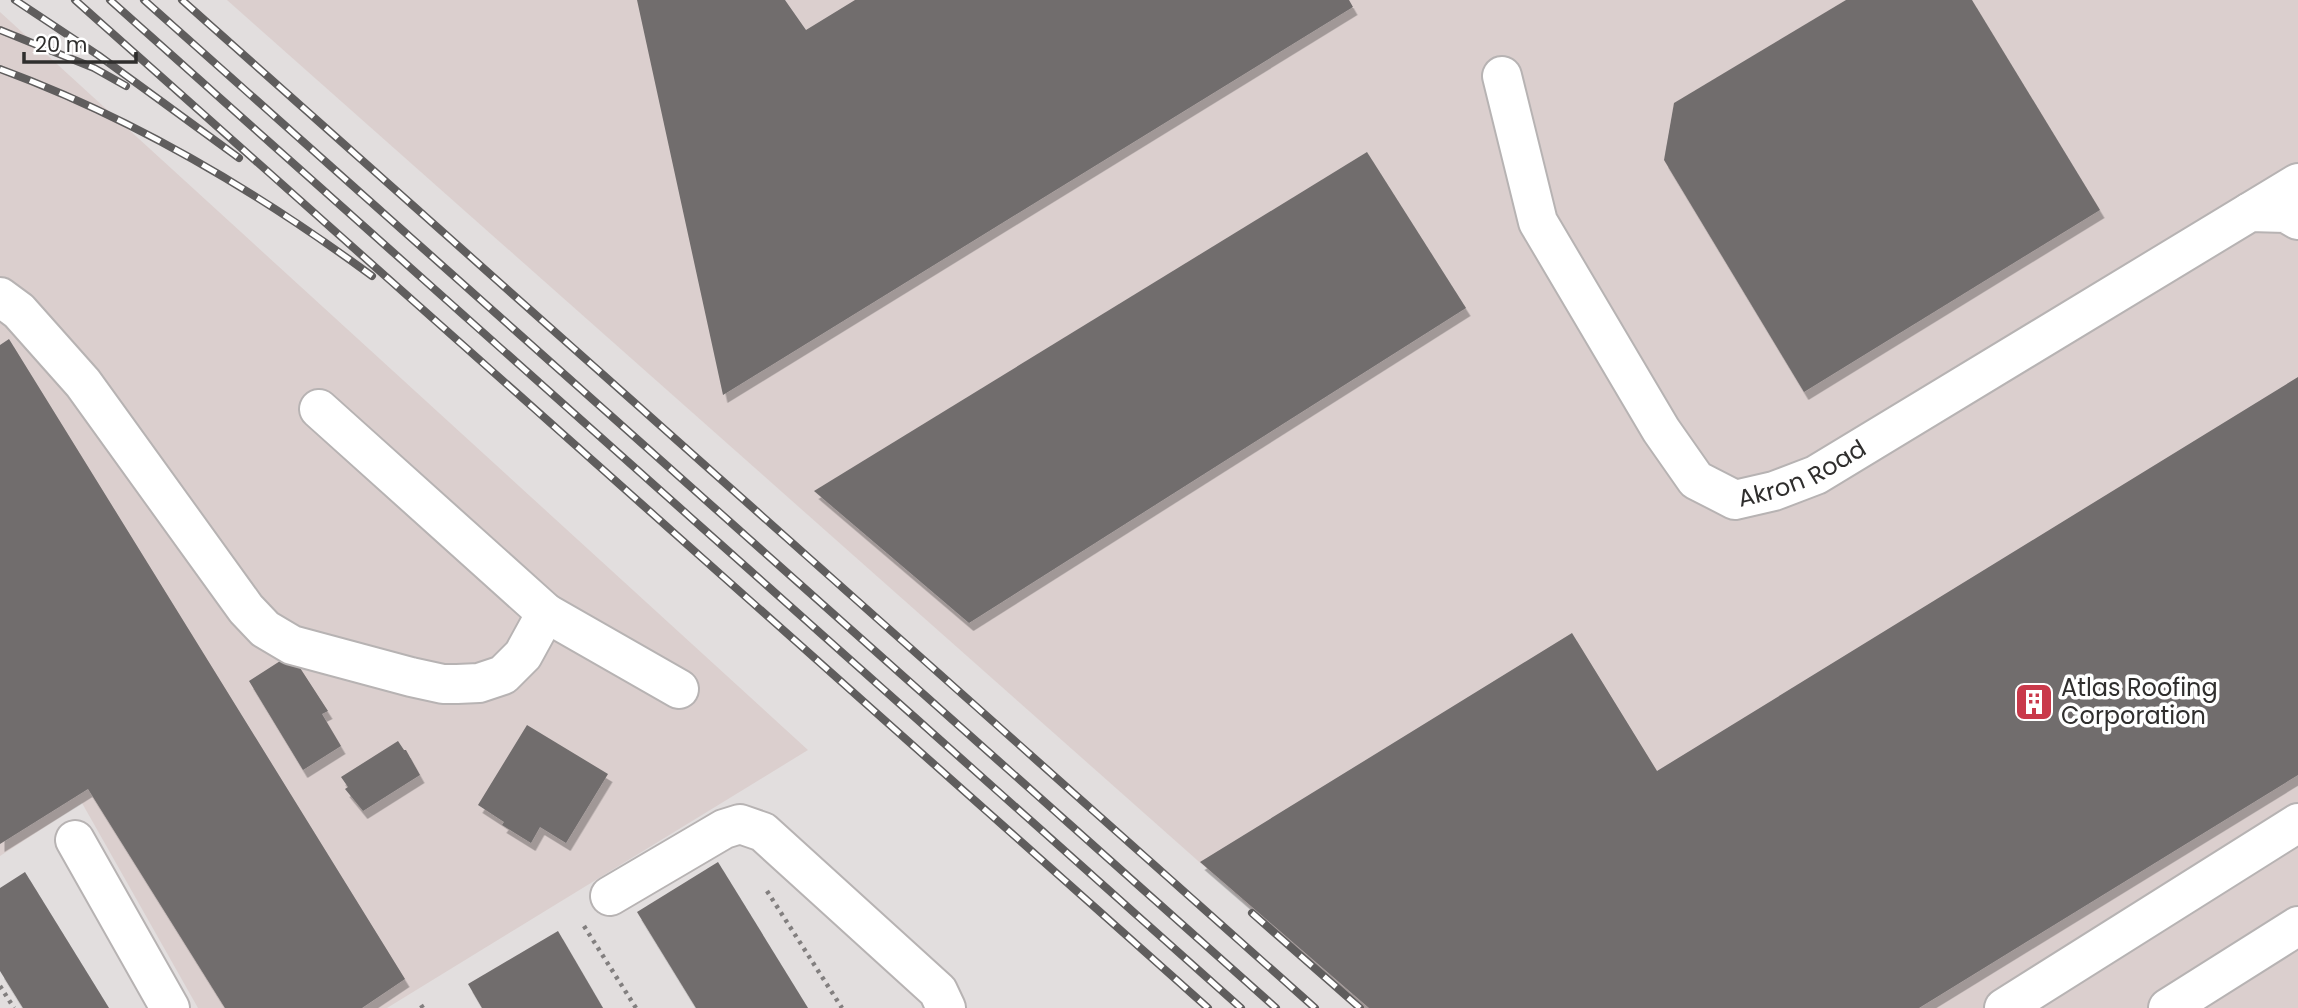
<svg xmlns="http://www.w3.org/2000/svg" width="2298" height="1008" viewBox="0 0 2298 1008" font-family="Poppins,sans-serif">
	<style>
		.built { fill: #dbcfce }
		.building { fill: #716d6d; filter: url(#shadow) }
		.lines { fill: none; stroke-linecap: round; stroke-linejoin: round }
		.minor-casing { stroke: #b7b3b3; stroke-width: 42 }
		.path { stroke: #827f7f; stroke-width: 4.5; stroke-dasharray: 3.5 5; stroke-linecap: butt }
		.minor { stroke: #fff; stroke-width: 38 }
		.rail-casing { stroke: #5f5d5d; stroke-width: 8 }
		.rail { stroke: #fff; stroke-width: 5; stroke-dasharray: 16; stroke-linecap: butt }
		.labels { text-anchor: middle; stroke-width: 7; stroke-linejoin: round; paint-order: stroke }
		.street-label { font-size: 24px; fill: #2f2e2d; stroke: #fff }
		.poi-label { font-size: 24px; fill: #2f2e2d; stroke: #fff; text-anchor: start }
	</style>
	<defs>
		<filter id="shadow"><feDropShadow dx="4.5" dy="8" stdDeviation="0" flood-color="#0004"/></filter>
	</defs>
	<rect width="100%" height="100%" fill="#e2dede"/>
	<g class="built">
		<polygon points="227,0 2298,0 2298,1008 1364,1008"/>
		<polygon points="0,12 808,750 387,1008 198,1008 82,803 0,856"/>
	</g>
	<g class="building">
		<polygon points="637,0 785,0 806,30 855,0 1349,0 1353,7 723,395"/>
		<polygon points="1846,0 1972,0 2100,210 1804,392 1664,160 1674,103"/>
		<polygon points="1367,152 1466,308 969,623 814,491"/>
		<polygon points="9,339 405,979 362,1008 225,1008 88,789 0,844 0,345"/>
		<polygon points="2298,377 2298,775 1919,1008 1369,1008 1200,862 1572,633 1657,771"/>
		<polygon points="291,654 328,711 322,714 341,746 303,770 249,681"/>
		<polygon points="527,725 608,774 566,843 540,827 531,843 502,825 504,822 478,805"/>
		<polygon points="398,741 404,750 406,750 420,775 363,811 345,789 348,787 341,777"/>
		<polygon points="718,862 808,1008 696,1008 637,912"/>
		<polygon points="25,872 109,1008 23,1008 0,971 0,888"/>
		<polygon points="558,931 603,1008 482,1008 468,984"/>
	</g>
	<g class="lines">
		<defs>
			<g id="minor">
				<path id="s1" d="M1502,76L1538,222L1661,430L1696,480L1735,500L1774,491L1816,475L2250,212L2286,213L2298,220"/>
				<polyline points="2250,212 2298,183"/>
				<polyline points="0,297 19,311 83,383 246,609 265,629 292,645 411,677 443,684 457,684 479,683 503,675 523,655 546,613 319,409"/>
				<polyline points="546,613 679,689"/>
				<polyline points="75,840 170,1008"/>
				<polyline points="610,896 724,829 740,824 763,832 938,991 946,1008"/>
				<polyline points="2004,1008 2298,823"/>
				<polyline points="2168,1008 2298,926"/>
			</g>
		</defs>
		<use href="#minor" class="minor-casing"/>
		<g class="path">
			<polyline points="767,891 842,1008"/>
			<polyline points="584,926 636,1008"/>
			<polyline points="0,986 14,1008"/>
			<polyline points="421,1005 423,1008"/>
		</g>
		<use href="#minor" class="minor"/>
		<defs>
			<g id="rail">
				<polyline points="15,0 98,55 239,158"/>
				<polyline points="75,0 1208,1008"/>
				<polyline points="110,0 1241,1008"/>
				<polyline points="144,0 1276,1008"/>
				<polyline points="182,0 1315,1008"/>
				<polyline points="0,30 94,68 126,86"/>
				<path d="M0,69C133,118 258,192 372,276"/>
				<polyline points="1252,913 1360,1008"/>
			</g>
		</defs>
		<use href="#rail" class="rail-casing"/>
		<use href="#rail" class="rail"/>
	</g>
	<defs>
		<symbol id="building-square" viewBox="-11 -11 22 22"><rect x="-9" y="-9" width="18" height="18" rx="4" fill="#c9394a" stroke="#fff"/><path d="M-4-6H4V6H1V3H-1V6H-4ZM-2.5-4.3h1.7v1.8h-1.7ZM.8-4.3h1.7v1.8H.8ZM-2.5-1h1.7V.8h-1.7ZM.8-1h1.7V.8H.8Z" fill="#fff"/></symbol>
	</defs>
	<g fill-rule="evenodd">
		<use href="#building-square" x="2012" y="680" width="44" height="44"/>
	</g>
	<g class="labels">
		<g class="street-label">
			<text dy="8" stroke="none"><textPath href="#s1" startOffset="569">Akron Road</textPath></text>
		</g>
		<g class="poi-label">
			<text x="2061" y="696">Atlas Roofing<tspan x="2061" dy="28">Corporation</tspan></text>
		</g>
	</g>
	<path d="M24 52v10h112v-10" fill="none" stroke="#2f2e2d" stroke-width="3.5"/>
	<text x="35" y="52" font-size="21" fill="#2f2e2d" stroke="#ffffff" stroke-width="5" paint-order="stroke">20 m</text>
</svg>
